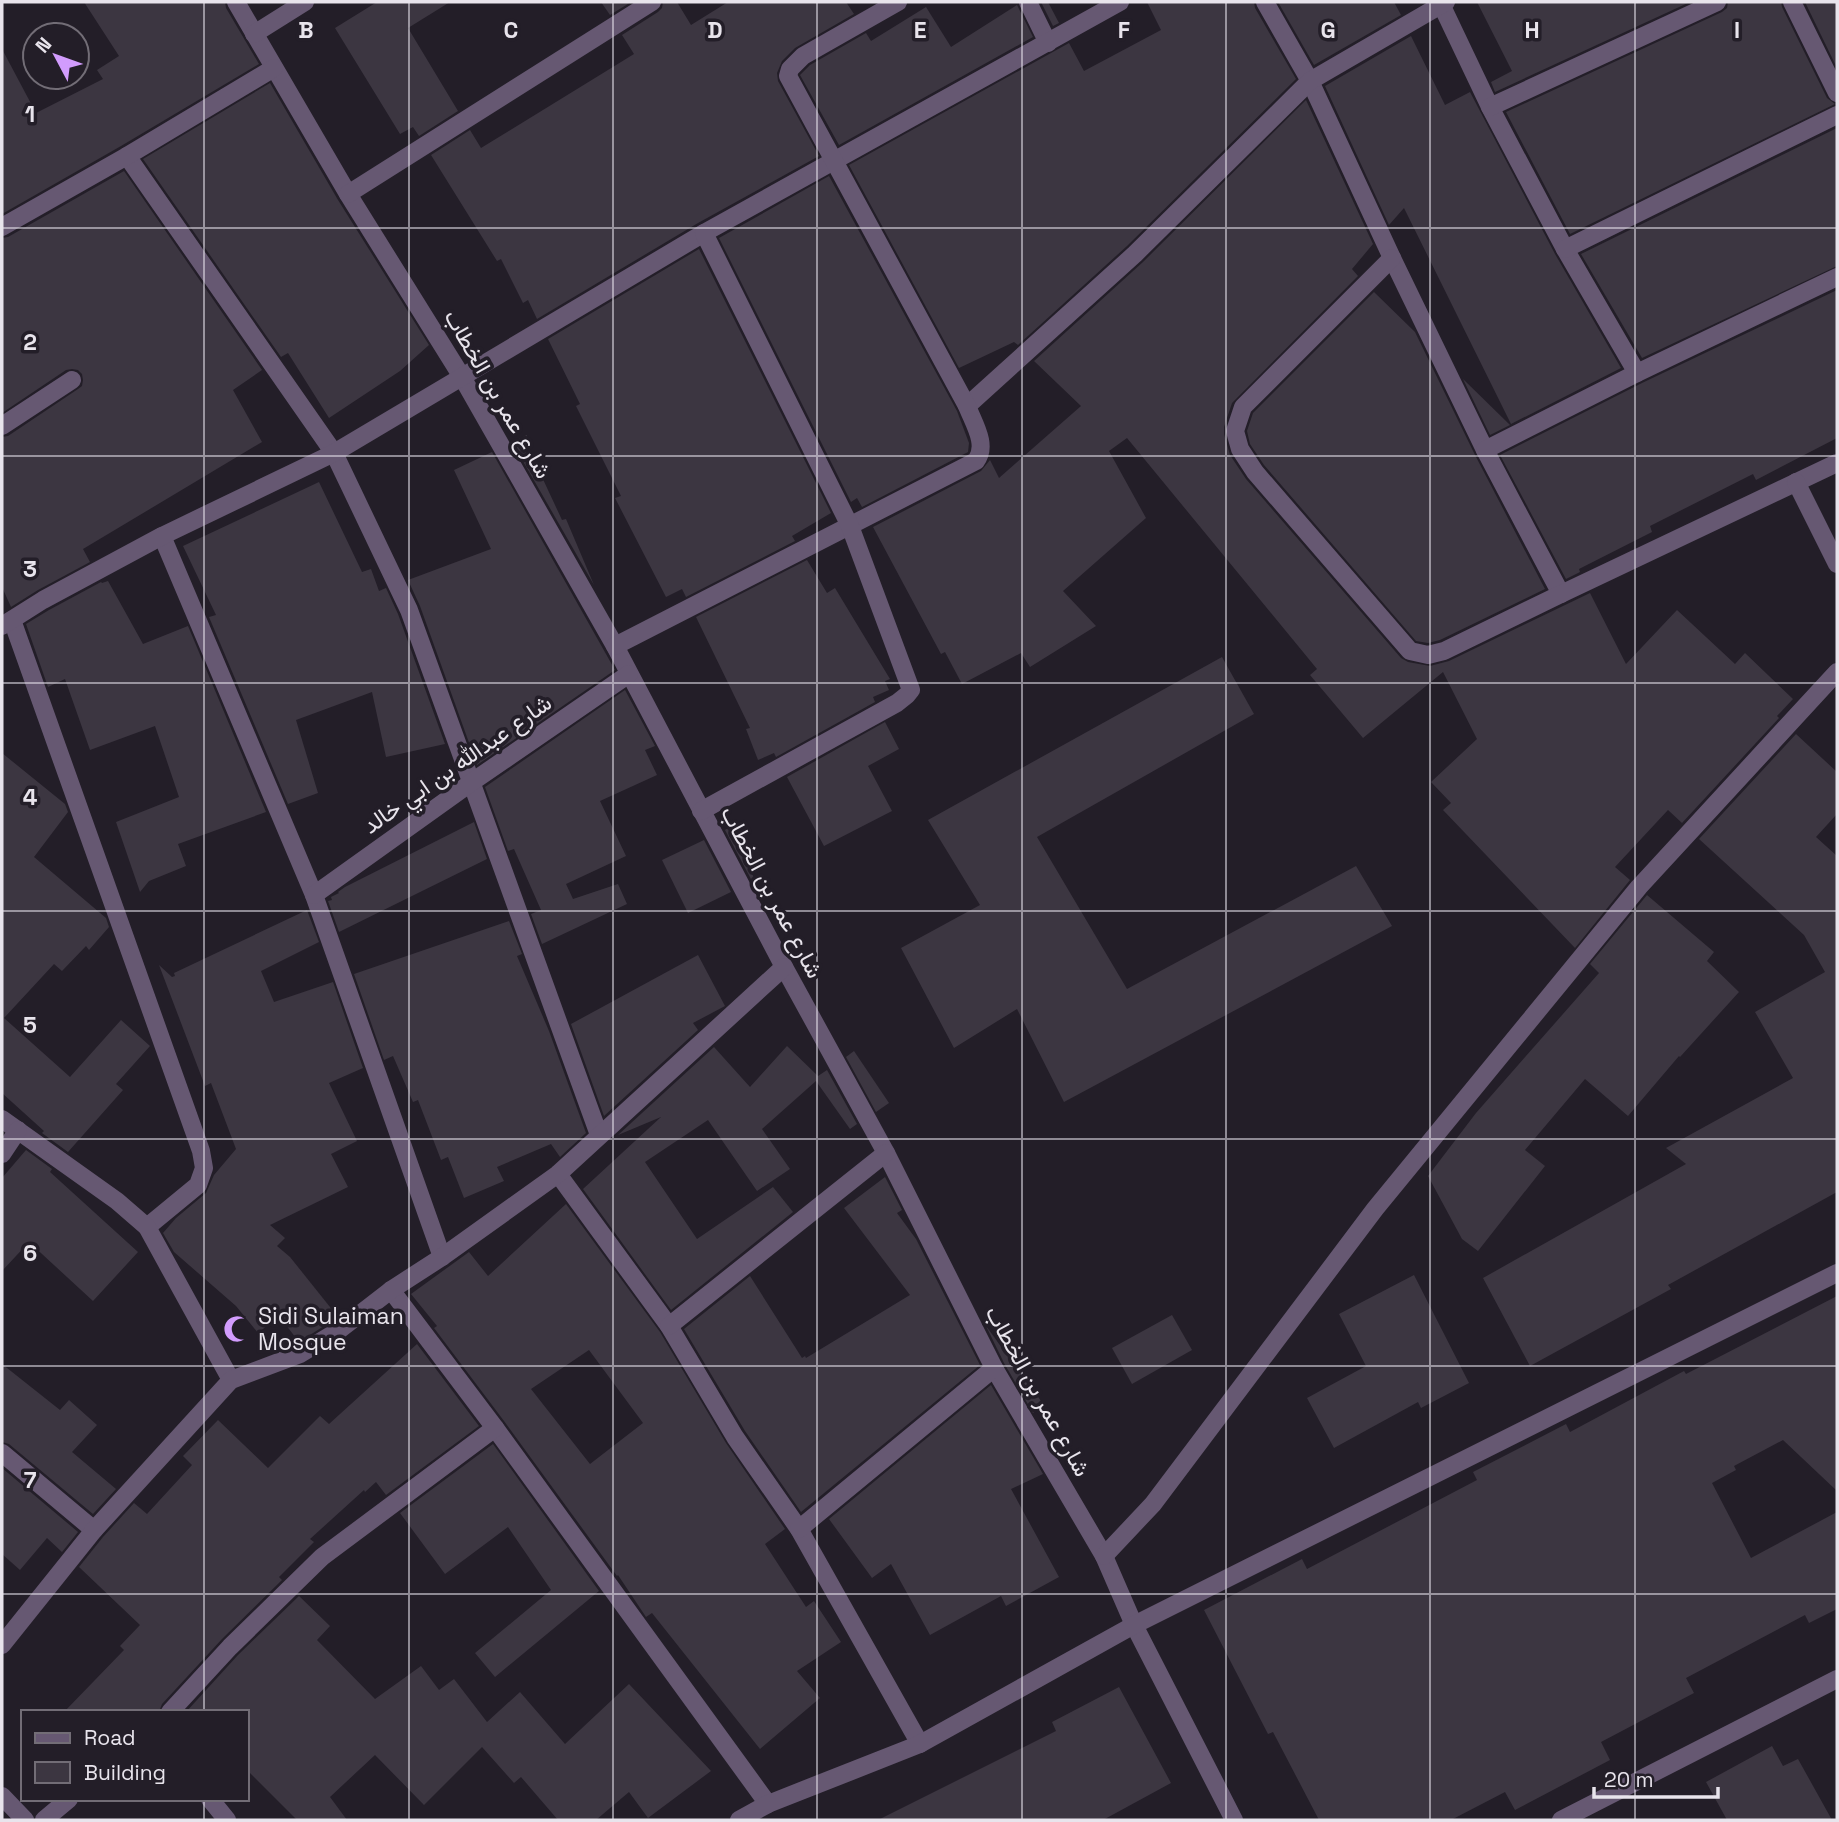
<svg xmlns="http://www.w3.org/2000/svg" width="1839" height="1822" viewBox="0 0 1839 1822" font-family="'Space Grotesk',Vazirmatn,sans-serif">
	<style>
		.building { fill: #3c3641; fill-rule: evenodd }
		.lines { fill: none; stroke-linecap: round; stroke-linejoin: round }
		.minor { stroke: #665872; stroke-width: 18 }
		.grid { fill: none; stroke: #e8e4ec; stroke-width: 2; stroke-opacity: 0.55 }
		.labels { text-anchor: middle; stroke-width: 7; stroke-linejoin: round; paint-order: stroke }
		.street-label { font-size: 23px; fill: #e8e4ec; stroke: #231e28 }
		.poi-label { font-size: 23px; fill: #e8e4ec; stroke: #231e28; text-anchor: start }
		.grid-label { font-size: 23px; text-anchor: middle; font-weight: bold; fill: #e8e4ec; stroke: #231e28; stroke-width: 7; stroke-linejoin: round; paint-order: stroke }
	</style>
	<rect width="100%" height="100%" fill="#231e28"/>
	<g class="building">
		<polygon points="84,2 225,2 226,8 259,64 121,146 2,214 2,49 36,113 103,79 97,70 119,56"/>
		<polygon points="377,2 450,2 408,28 458,111 419,136 413,127 400,134 335,28"/>
		<polygon points="601,2 631,2 610,15"/>
		<polygon points="663,2 677,2 691,25 728,2 846,2 854,14 795,48 782,61 777,73 778,81 819,156 698,223 537,319 528,300 523,303 501,259 497,261 431,155 470,130 481,148 634,54 622,35 658,12 662,8"/>
		<polygon points="1041,2 1048,2 1059,23 1053,26"/>
		<polygon points="1147,2 1254,2 1255,8 1296,79 1127,246 1018,345 1014,342 959,368 849,165 1069,43 1084,71 1161,30"/>
		<polygon points="1278,2 1394,2 1401,15 1314,65"/>
		<polygon points="1477,2 1690,2 1495,92 1491,82 1512,71"/>
		<polygon points="1728,2 1781,2 1782,7 1827,98 1835,104 1570,234 1506,112 1722,12 1727,8"/>
		<polygon points="1805,2 1837,2 1837,68"/>
		<polygon points="1017,5 1033,37 839,145 800,75 810,65 866,33 871,41 926,7 951,47"/>
		<polygon points="1411,36 1445,105 1470,92 1555,254 1621,368 1511,424 1404,208 1389,225 1325,86"/>
		<polygon points="270,83 338,200 429,345 400,371 329,418 288,353 281,357 143,159"/>
		<polygon points="1306,100 1373,244 1352,269 1358,276 1232,403 1224,427 1224,434 1230,455 1246,479 1401,658 1408,662 1430,666 1449,661 1590,593 1626,664 1677,610 1735,664 1745,653 1793,699 1777,716 1779,718 1682,823 1668,810 1615,867 1630,880 1575,948 1443,810 1451,803 1431,782 1477,739 1443,672 1363,738 1310,675 1317,669 1127,438 1109,451 1146,518 1063,591 1096,626 1030,667 1021,653 962,684 945,652 941,654 873,527 981,471 990,460 999,478 1081,406 1034,361 1143,262"/>
		<polygon points="1837,128 1837,266 1642,358 1581,254"/>
		<polygon points="124,171 262,370 233,390 262,442 83,549 90,562 38,590 11,607 2,587 2,437 8,436 78,389 82,386 83,380 82,374 78,370 72,369 66,370 2,413 2,238 8,237"/>
		<polygon points="829,176 957,411 969,443 968,452 862,507 857,498 851,502 719,238"/>
		<polygon points="699,249 831,513 792,536 795,541 686,597 682,589 666,597 615,498 621,496 576,406 580,404 548,339"/>
		<polygon points="1837,290 1837,438 1756,480 1753,474 1650,526 1652,532 1579,569 1580,572 1566,579 1500,455 1642,383"/>
		<polygon points="1374,292 1415,332 1475,455 1545,589 1440,640 1428,643 1416,641 1264,465 1250,444 1247,431 1253,413"/>
		<polygon points="1463,379 1510,425 1490,435"/>
		<polygon points="527,435 527,445 562,520 566,519 594,585 512,442"/>
		<polygon points="492,452 615,670 477,765 420,606 408,580 491,549 454,470"/>
		<polygon points="319,482 362,572 371,569 379,591 386,588 398,614 445,744 386,757 372,692 296,720 318,793 288,804 209,617 216,615 183,546"/>
		<polygon points="807,560 827,593 835,588 890,679 885,681 889,690 873,697 875,702 776,757 774,753 758,760 746,729 750,728 696,617"/>
		<polygon points="108,581 143,644 188,626 266,812 178,844 186,866 149,881 140,892 116,822 179,797 155,726 90,750 65,679 48,687 26,624 49,610 101,582 102,583"/>
		<polygon points="1222,657 1254,714 1037,837 1127,989 1356,866 1392,926 1064,1102 1017,1009 954,1048 901,948 980,905 928,820"/>
		<polygon points="625,690 655,746 645,750 657,775 600,801 626,856 566,884 573,899 618,884 627,904 542,944 531,914 541,910 514,849 508,851 485,787"/>
		<polygon points="885,722 899,749 868,766 892,811 824,846 787,777"/>
		<polygon points="1796,734 1837,772 1837,814 1816,837 1837,856 1837,1192 1668,1285 1671,1289 1530,1366 1483,1278 1686,1164 1666,1148 1793,1078 1755,1012 1825,972 1804,935 1699,839"/>
		<polygon points="2,753 65,804 68,812 34,857 106,918 109,927 89,950 86,946 62,971 54,964 4,1018 70,1077 121,1020 150,1046 116,1084 123,1090 68,1152 42,1133 44,1131 2,1093"/>
		<polygon points="474,822 487,859 339,932 328,901 332,900 331,897 339,893 338,892 345,887"/>
		<polygon points="730,827 755,880 752,881 725,830"/>
		<polygon points="704,840 731,892 688,913 662,860"/>
		<polygon points="1647,895 1714,952 1707,961 1739,992 1680,1057 1679,1056 1628,1116 1585,1079 1525,1150 1545,1166 1478,1251 1462,1239 1428,1176 1476,1113 1599,973 1590,964"/>
		<polygon points="307,910 319,942 261,971 274,1002 333,982 363,1068 329,1083 357,1141 331,1154 348,1187 270,1225 285,1238 277,1246 290,1257 338,1317 299,1342 279,1316 258,1333 236,1306 174,1252 163,1233 176,1218 206,1193 214,1175 236,1149 211,1083 205,1086 159,965 172,977 175,976 174,973"/>
		<polygon points="509,921 522,954 517,956 549,1031 586,1133 560,1157 551,1144 497,1167 504,1181 464,1198 448,1157 441,1160 418,1100 413,1102 393,1056 384,1060 354,974"/>
		<polygon points="698,955 725,1006 693,1023 698,1030 604,1116 571,1024"/>
		<polygon points="787,1046 818,1076 827,1070 857,1124 850,1129 816,1081 762,1129 790,1169 757,1191 708,1120 645,1162 697,1239 773,1187 793,1212 671,1310 583,1189 661,1117 618,1135 714,1047 750,1087"/>
		<polygon points="854,1051 889,1103 876,1112 846,1057"/>
		<polygon points="26,1150 52,1169 50,1172 138,1252 93,1301 29,1242 2,1271 2,1178"/>
		<polygon points="885,1177 902,1210 897,1213 916,1239 980,1365 801,1512 745,1431 684,1329 750,1276 802,1358 805,1356 806,1358 910,1295 844,1208"/>
		<path d="M566,1204L660,1332L726,1443L785,1529L765,1544L806,1607L814,1601L841,1642L797,1671L820,1698L760,1749L652,1613L646,1617L618,1575L617,1576L504,1421L434,1328L437,1326L411,1294L469,1252L488,1276ZM589,1350L643,1423L590,1464L531,1389Z"/>
		<polygon points="1414,1275 1469,1383 1421,1408 1418,1402 1334,1448 1307,1398 1366,1366 1339,1314"/>
		<polygon points="1837,1296 1837,1491 1783,1440 1734,1466 1736,1470 1712,1483 1751,1558 1837,1512 1837,1609 1809,1623 1805,1615 1686,1678 1694,1693 1601,1742 1610,1760 1515,1810 1505,1792 1451,1820 1319,1820 1273,1732 1268,1734 1204,1610 1302,1559 1307,1569 1477,1480 1473,1472 1566,1424 1570,1432 1684,1371 1686,1374"/>
		<polygon points="1172,1315 1192,1350 1132,1384 1112,1348"/>
		<polygon points="986,1326 1044,1405 1033,1413 1004,1363"/>
		<polygon points="417,1344 479,1426 386,1495 376,1482 365,1492 364,1490 310,1539 314,1542 279,1577 282,1580 222,1639 162,1704 159,1712 64,1712 124,1650 120,1646 140,1625 79,1567 103,1537 134,1503 147,1514 192,1465 183,1456 218,1420 268,1468 320,1416 329,1424"/>
		<polygon points="2,1364 60,1410 69,1400 97,1425 72,1452 116,1489 93,1514 9,1444 2,1442"/>
		<polygon points="991,1385 1043,1474 1011,1489 1059,1577 1006,1606 1001,1596 930,1635 891,1564 872,1578 829,1519"/>
		<polygon points="493,1444 599,1591 495,1677 475,1653 551,1590 508,1527 445,1574 400,1513"/>
		<polygon points="2,1468 78,1532 62,1552 47,1538 20,1570 2,1554"/>
		<polygon points="299,1596 330,1626 317,1640 375,1699 421,1666 439,1690 454,1679 487,1722 520,1692 565,1744 629,1684 711,1771 648,1818 629,1792 596,1820 558,1820 521,1777 514,1783 482,1747 424,1805 375,1755 330,1797 347,1820 297,1820 247,1770 247,1712 186,1712 238,1655"/>
		<polygon points="1119,1687 1171,1783 1103,1820 878,1820 1056,1731 1052,1722"/>
		<polygon points="1772,1746 1783,1766 1798,1759 1832,1820 1727,1820 1706,1782"/>
	</g>
	<g class="lines">
		<g class="minor">
			<polyline points="236,2 348,194 462,377 615,646 784,967 886,1153 994,1368 1104,1556 1134,1625 1234,1820"/>
			<polyline points="1028,2 1048,43"/>
			<polyline points="1265,2 1310,81 1392,258 1485,450 1561,594"/>
			<polyline points="1792,2 1837,93"/>
			<polyline points="1441,4 1490,107 1565,249 1637,373"/>
			<polyline points="254,34 305,2"/>
			<polyline points="1490,107 1717,2"/>
			<polyline points="127,156 334,453 409,610 599,1135"/>
			<polyline points="348,194 652,2"/>
			<polyline points="2,227 127,156 274,68"/>
			<polyline points="1565,249 1837,115"/>
			<polyline points="1392,258 1243,407 1235,431 1240,449 1255,472 1410,651 1428,655 1444,651 1561,594 1837,463"/>
			<polyline points="967,406 1135,254 1310,81 1446,2"/>
			<polyline points="2,426 72,380"/>
			<polyline points="1485,450 1637,373 1837,277"/>
			<polyline points="1796,482 1837,564"/>
			<polyline points="162,536 314,895 442,1257"/>
			<polyline points="12,620 201,1151 204,1168 198,1185 147,1227"/>
			<polyline points="2,626 43,600 162,536 334,453 704,233 1120,2"/>
			<path d="M615,646L976,461C988,445 974,424 967,406L788,76L790,69L803,56L898,2"/>
			<polyline points="701,811 897,703 907,695 911,690 850,526 704,233"/>
			<polyline points="314,895 472,782 629,674"/>
			<polyline points="2,1119 117,1201 147,1227 231,1380"/>
			<polyline points="2,1154 18,1130"/>
			<polyline points="558,1174 669,1326 735,1437 799,1529 920,1744"/>
			<polyline points="391,1290 495,1428 768,1804"/>
			<polyline points="669,1326 886,1153"/>
			<polyline points="2,1453 94,1530"/>
			<polyline points="799,1529 994,1368"/>
			<polyline points="1104,1556 1153,1504 1375,1209 1639,887 1837,672"/>
			<polyline points="2,1645 94,1530 231,1380 300,1354 338,1331 391,1290 442,1257 558,1174 784,967"/>
			<polyline points="170,1712 230,1647 322,1557 495,1428"/>
			<polyline points="2,1796 25,1820"/>
			<polyline points="210,1799 227,1820"/>
			<polyline points="44,1820 69,1799"/>
			<polyline points="739,1820 768,1804 920,1744 1134,1625 1837,1273"/>
			<polyline points="1561,1820 1837,1679"/>
		</g>
	</g>
	<path class="grid" d="M204,2V1712M409,2V1820M613,2V1820M817,2V1820M1022,2V1820M1226,2V1820M1430,2V1820M1635,2V1820M2,228H1837M2,456H1837M2,683H1837M2,911H1837M2,1139H1837M2,1366H1837M2,1594H1837M204,1799V1820"/>
	<defs>
		<symbol id="mosque-bare" viewBox="-9 -9 18 18"><path d="M3.5-4.9A6 6 0 1 0 3.5 4.9A5 5 0 1 1 3.5-4.9Z" fill="#d29cfd" stroke="#231e28" stroke-width="2.5" paint-order="stroke"/></symbol>
	</defs>
	<g fill-rule="evenodd">
		<use href="#mosque-bare" x="218" y="1310" width="38" height="38"/>
	</g>
	<g class="labels">
		<g class="street-label">
			<text transform="translate(498 394) rotate(60)" y="8">شارع عمر بن الخطاب</text>
			<text transform="translate(457 764) rotate(-35)" y="8">شارع عبدالله بن ابي خالد</text>
			<text transform="translate(772 892) rotate(62)" y="8">شارع عمر بن الخطاب</text>
			<text transform="translate(1038 1391) rotate(61)" y="8">شارع عمر بن الخطاب</text>
		</g>
		<g class="poi-label">
			<text x="258" y="1324">Sidi Sulaiman<tspan x="258" dy="26">Mosque</tspan></text>
		</g>
	</g>
	<g class="grid-label">
		<text x="306" y="38">B</text>
		<text x="511" y="38">C</text>
		<text x="715" y="38">D</text>
		<text x="920" y="38">E</text>
		<text x="1124" y="38">F</text>
		<text x="1328" y="38">G</text>
		<text x="1532" y="38">H</text>
		<text x="1737" y="38">I</text>
		<text x="30" y="122">1</text>
		<text x="30" y="350">2</text>
		<text x="30" y="577">3</text>
		<text x="30" y="805">4</text>
		<text x="30" y="1033">5</text>
		<text x="30" y="1261">6</text>
		<text x="30" y="1488">7</text>
	</g>
	<rect width="1839" height="1822" fill="none" stroke="#e8e4ec" stroke-width="7"/>
	<rect x="21" y="1710" width="228" height="91" fill="#231e28" stroke="#726d76" stroke-width="2"/>
	<rect x="35" y="1733" width="35" height="10" fill="#665872" stroke="#726d76" stroke-width="2"/>
	<text x="84" y="1745" font-size="21" fill="#e8e4ec">Road</text>
	<rect x="35" y="1762" width="35" height="21" fill="#3c3641" stroke="#726d76" stroke-width="2"/>
	<text x="84" y="1780" font-size="21" fill="#e8e4ec">Building</text>
	<g transform="translate(56 56) rotate(311)"><circle r="33" fill="#231e28" stroke="#726d76" stroke-width="2"/>
	<path d="M0-5L12 26L0 18L-12 26Z" fill="#d29cfd"/>
	<text y="-10" font-size="19" font-weight="bold" text-anchor="middle" fill="#e8e4ec">N</text>
	</g>
	<path d="M1594 1787v10h124v-10" fill="none" stroke="#e8e4ec" stroke-width="3.5"/>
	<text x="1604" y="1787" font-size="21" fill="#e8e4ec" stroke="#231e28" stroke-width="5" paint-order="stroke">20 m</text>
</svg>
